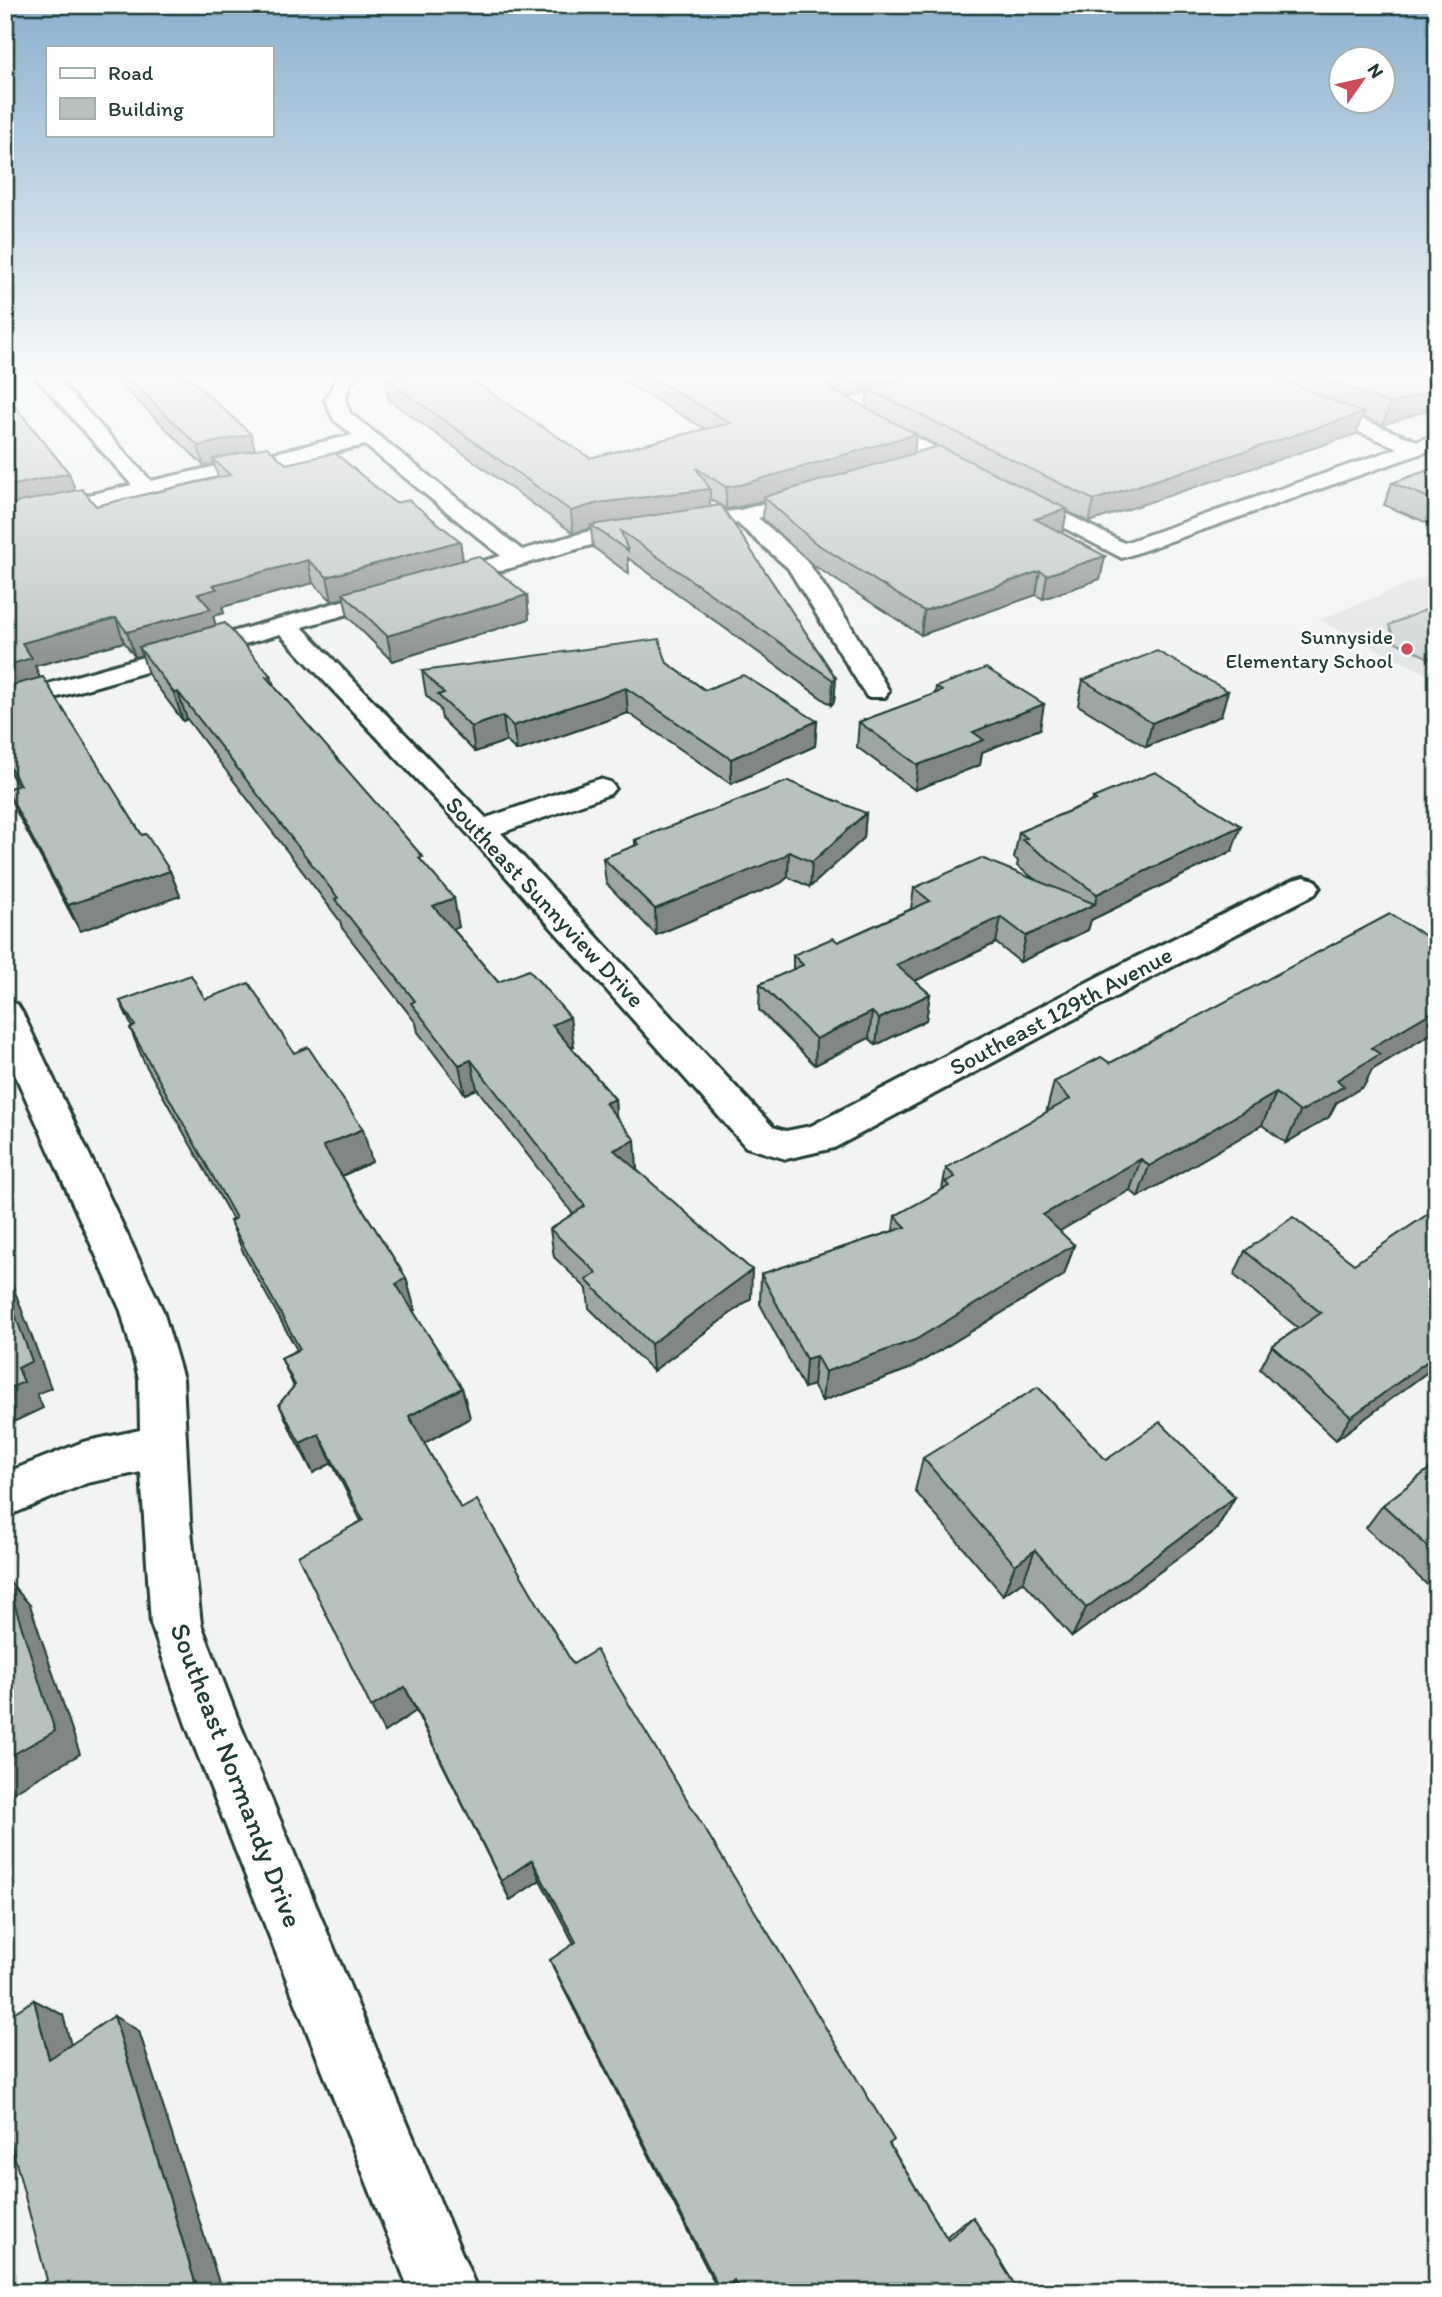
<svg xmlns="http://www.w3.org/2000/svg" width="1442" height="2297" viewBox="0 0 1442 2297" font-family="Itim,sans-serif">
	<style>
		.built { fill: #e0e4e3 }
		.green { fill: #ced5d3; stroke: #768984; stroke-width: 2 }
		.lines { fill: none; stroke-linecap: round; stroke-linejoin: round }
		.minor-casing { stroke: #1f3d34; stroke-width: 6 }
		.minor { fill: #fff; fill-rule: evenodd }
		.wall { fill: #9da6a3; stroke: #1f3d34; stroke-width: 2; fill-rule: evenodd }
		.shaded-wall { fill: #808784; stroke: #1f3d34; stroke-width: 2 }
		.building { fill: #b7c1bd; stroke: #1f3d34; stroke-width: 2 }
		.poi-dot { fill: #d1495b; stroke: #fff; stroke-width: 2.5 }
		.labels { text-anchor: middle; stroke-width: 5; stroke-linejoin: round; paint-order: stroke }
		.far-poi-label { font-size: 21px; fill: #1f3d34; stroke: #fff; text-anchor: end }
		.street-label { font-size: 24px; fill: #1f3d34; stroke: #fff }
		.near-street-label { font-size: 28px; fill: #1f3d34; stroke: #fff }
	</style>
	<rect width="100%" height="100%" fill="#f2f3f3"/>
	<filter id="ink" filterUnits="userSpaceOnUse"><feTurbulence type="fractalNoise" baseFrequency=".0143" numOctaves="2"/><feDisplacementMap in="SourceGraphic" scale="14" xChannelSelector="R" yChannelSelector="G"/><feConvolveMatrix kernelMatrix="1 2 1 2 8 2 1 2 1" color-interpolation-filters="sRGB"/></filter>
	<g filter="url(#ink)">
		<polygon class="built" points="1437,572 1437,679 1319,620"/>
		<polygon class="green" points="1437,605 1437,662 1396,642 1389,625"/>
		<g class="lines">
			<defs>
				<g id="minor">
					<polygon points="33,374 53,374 151,481 353,435 334,420 325,400 339,374 360,374 350,384 345,400 350,413 522,550 600,528 741,510 815,489 823,491 826,496 823,501 758,518 805,558 849,623 889,691 885,697 867,697 788,568 737,523 602,542 302,627 486,818 590,782 600,779 610,782 615,788 610,794 501,833 773,1127 786,1131 811,1126 1132,959 1293,880 1304,877 1315,880 1320,887 1315,894 1156,975 834,1148 786,1159 746,1147 470,836 280,634 5,712 5,696 501,556 365,445 5,528 5,514 132,485"/>
					<polygon points="1218,374 1245,374 1417,441 1437,435 1437,448 1122,558 859,421 862,417 876,417 1124,543 1398,448"/>
					<polygon points="5,1000 17,1004 22,1012 163,1311 183,1379 190,1521 201,1624 239,1722 478,2292 410,2292 186,1725 151,1624 141,1472 87,1483 5,1517 5,1473 83,1442 140,1430 139,1379 121,1311 5,1052"/>
				</g>
			</defs>
			<use href="#minor" class="minor-casing"/>
			<use href="#minor" class="minor"/>
		</g>
		<g class="wall">
			<polygon points="110,374 191,374 193,381 251,434 255,450 286,464 395,503 460,541 463,560 527,595 529,619 392,661 348,617 344,598 332,601 313,583 222,607 224,613 213,616 216,626 271,676 274,686 425,865 459,927 453,929 498,982 574,1046 571,1047 615,1099 616,1116 637,1168 636,1169 751,1298 653,1371 589,1308 587,1289 554,1257 550,1229 573,1214 477,1089 465,1094 418,1032 416,1023 342,928 340,921 187,719 183,721 148,674 142,655 135,657 124,642 35,666 40,678 142,835 170,871 180,896 80,931 18,815 6,789 18,786 5,764 5,394 69,473 75,490 96,506 218,477 214,464 204,466"/>
			<path d="M412,374H488L469,379L590,458L705,429L611,374H1437L1383,425L1362,417L1356,434L1089,522L1067,511L1063,531L1060,532L1105,556L1100,579L1043,599L1036,595L921,635L813,565L763,519L764,500L739,507L726,509L721,506L836,678L834,702L831,705L628,558L629,574L593,547L591,528L573,533L389,400L386,379ZM868,392L866,408L847,398ZM916,435L939,446L914,453ZM710,499L720,505L710,507Z"/>
			<polygon points="1437,467 1437,527 1384,505 1392,483"/>
			<polygon points="667,663 705,690 817,721 815,746 731,784 628,713 517,751 506,741 475,752 442,719 440,709 426,695 422,671"/>
			<polygon points="1083,680 1221,716 1146,747 1078,705"/>
			<polygon points="936,687 1040,729 982,752 980,765 915,790 857,747 859,722 935,694"/>
			<polygon points="1093,798 1232,851 1091,920 1088,930 1020,962 996,943 915,981 930,994 926,1020 876,1045 869,1038 815,1065 759,1010 760,984 793,970 793,955 838,942 911,909 914,888 1037,881 1017,866 1018,861 1014,858 1019,832 1093,801"/>
			<polygon points="866,813 864,838 810,887 788,877 781,883 656,935 606,883 603,858 635,846 635,840"/>
			<polygon points="1437,943 1437,1030 1372,1070 1364,1086 1336,1103 1329,1117 1286,1143 1262,1125 1138,1197 1130,1190 1059,1231 1074,1245 1064,1275 909,1369 822,1401 813,1385 804,1388 760,1304 761,1274 893,1231 895,1216 942,1190 946,1168 1046,1113 1054,1082 1110,1063"/>
			<polygon points="205,999 294,1053 372,1162 342,1176 406,1278 415,1310 413,1311 462,1388 470,1418 424,1443 461,1509 573,1664 890,2145 946,2237 961,2224 973,2217 1019,2292 738,2292 734,2283 724,2292 719,2292 557,1976 550,1960 574,1944 540,1880 510,1900 416,1711 384,1732 361,1521 332,1463 313,1473 293,1435 279,1404 294,1387 281,1358 297,1350 244,1254 230,1221 233,1220 144,1062 130,1028 132,1027 120,1001"/>
			<polygon points="1245,1251 1354,1264 1430,1370 1336,1440 1260,1369 1272,1346 1298,1328 1234,1275"/>
			<polygon points="923,1458 1106,1460 1235,1497 1216,1530 1072,1637 1023,1581 1003,1595 915,1491"/>
			<polygon points="1437,1463 1437,1594 1366,1528 1383,1505"/>
		</g>
		<g class="shaded-wall">
			<polygon points="180,374 191,374 194,386"/>
			<polygon points="460,374 488,374 461,380"/>
			<polygon points="861,374 934,374 868,389 868,392 834,401 831,386 835,381"/>
			<polygon points="1437,389 1437,407 1383,425 1390,404"/>
			<polygon points="1363,413 1356,434 1089,522 1094,500"/>
			<polygon points="251,434 256,454 213,459 214,464 204,466 198,446"/>
			<polygon points="916,434 914,455 764,497 764,500 739,507 726,509 726,487"/>
			<polygon points="69,473 77,495 5,511 5,487"/>
			<polygon points="710,489 710,511 591,525 591,528 573,533 571,511 598,503"/>
			<polygon points="1067,509 1063,531 1031,542 1035,519"/>
			<polygon points="460,541 463,564 343,593 344,598 332,601 327,577"/>
			<polygon points="1105,556 1100,579 1043,599 1047,575"/>
			<polygon points="308,560 313,583 222,607 224,613 213,616 218,633 139,647 142,655 135,657 127,632 213,585"/>
			<polygon points="1040,571 1036,595 921,635 924,611"/>
			<polygon points="527,595 529,619 392,661 387,636"/>
			<polygon points="116,618 124,642 35,666 42,683 5,694 5,666 22,643"/>
			<polygon points="271,676 279,703 266,677"/>
			<polygon points="836,678 834,702 831,705 833,680"/>
			<polygon points="626,688 628,713 517,751 513,726"/>
			<polygon points="1228,691 1221,716 1146,747 1152,723"/>
			<polygon points="178,692 187,719 183,721 174,693"/>
			<polygon points="1044,704 1040,729 982,752 980,765 915,790 918,765 973,732"/>
			<polygon points="503,716 506,741 475,752 471,727"/>
			<polygon points="817,721 815,746 731,784 731,759"/>
			<polygon points="866,813 864,838 810,887 812,862"/>
			<polygon points="1241,826 1232,851 1091,920 1088,930 1020,962 1026,936 1095,904 1097,894"/>
			<polygon points="789,852 788,877 781,883 656,935 655,909"/>
			<polygon points="170,871 180,896 80,931 68,905"/>
			<polygon points="454,898 459,927 438,935 433,906"/>
			<polygon points="1001,917 996,943 893,991 896,965"/>
			<polygon points="930,994 926,1020 876,1045 879,1019"/>
			<polygon points="1437,1009 1437,1030 1372,1070 1364,1086 1336,1103 1329,1117 1286,1143 1300,1112 1371,1048"/>
			<polygon points="872,1012 869,1038 815,1065 816,1039"/>
			<polygon points="570,1017 574,1046 556,1054 552,1025"/>
			<polygon points="471,1060 477,1089 465,1094 459,1065"/>
			<polygon points="1276,1093 1262,1125 1138,1197 1149,1166"/>
			<polygon points="615,1099 617,1128 605,1103"/>
			<polygon points="363,1129 372,1162 334,1179 323,1146"/>
			<polygon points="635,1140 637,1168 617,1178 614,1150"/>
			<polygon points="1141,1159 1130,1190 1034,1246 1043,1215"/>
			<polygon points="1074,1245 1064,1275 909,1369 822,1401 825,1372"/>
			<polygon points="5,1265 51,1388 37,1394 43,1408 5,1426 5,1390 18,1368 5,1287"/>
			<polygon points="752,1270 751,1298 653,1371 651,1344"/>
			<polygon points="406,1278 415,1310 405,1315 396,1284"/>
			<polygon points="1437,1329 1437,1341 1430,1334"/>
			<polygon points="1437,1354 1437,1360 1430,1370 1336,1440 1351,1417"/>
			<polygon points="816,1356 813,1385 804,1388 806,1359"/>
			<polygon points="462,1388 470,1418 419,1446 409,1416"/>
			<polygon points="319,1434 332,1463 313,1473 300,1443"/>
			<polygon points="1235,1497 1216,1530 1072,1637 1086,1608"/>
			<polygon points="1035,1550 1023,1581 1003,1595 1015,1565"/>
			<polygon points="6,1578 30,1605 80,1754 5,1797"/>
			<polygon points="405,1687 416,1711 384,1732 371,1707"/>
			<polygon points="532,1860 540,1880 510,1900 501,1881"/>
			<polygon points="34,2000 63,2015 78,2072 49,2059"/>
			<polygon points="114,2016 139,2031 222,2292 198,2292"/>
			<polygon points="8,2132 40,2142 5,2166 5,2134"/>
			<polygon points="734,2280 734,2283 724,2292 721,2292"/>
		</g>
		<g class="building">
			<polygon points="124,374 185,374 251,434 198,446"/>
			<polygon points="412,374 462,374 590,458 731,423 645,374 861,374 835,381 831,386 832,390 916,434 740,485 726,487 696,468 710,489 598,503 571,511 386,379"/>
			<polygon points="926,374 1267,374 1363,413 1094,500 868,389"/>
			<polygon points="1311,374 1437,374 1437,389 1390,404"/>
			<polygon points="5,394 69,473 5,487"/>
			<polygon points="939,446 1067,509 1035,519 1105,556 1047,575 1040,571 924,611 814,542 764,497"/>
			<polygon points="267,447 286,464 335,453 395,503 409,500 460,541 327,577 308,560 213,585 217,589 198,594 211,609 127,632 116,618 22,643 32,658 5,666 5,505 82,489 96,506 230,475 213,459"/>
			<polygon points="1437,467 1437,501 1392,483"/>
			<polygon points="721,505 836,678 833,680 621,531 628,551 591,525"/>
			<polygon points="478,556 527,595 387,636 343,593"/>
			<polygon points="225,623 271,676 266,677 423,857 419,858 454,898 433,906 498,982 529,970 570,1017 552,1025 615,1099 605,1103 635,1140 614,1150 752,1270 651,1344 586,1280 597,1273 550,1229 585,1206 471,1060 459,1065 411,1003 415,1001 335,899 338,898 178,692 174,693 139,647"/>
			<polygon points="659,639 667,663 705,690 743,675 817,721 731,759 626,688 513,726 503,716 471,727 438,695 444,693 422,671"/>
			<polygon points="1157,651 1228,691 1152,723 1083,680"/>
			<polygon points="986,668 1044,704 973,732 984,740 918,765 859,722 942,691 936,687"/>
			<polygon points="43,677 142,835 146,834 170,871 68,905 6,789 20,785 5,758 5,687"/>
			<polygon points="1155,772 1241,826 1097,894 1022,840 1027,838 1019,832 1096,800 1093,798"/>
			<polygon points="788,781 866,813 812,862 789,852 783,857 655,909 603,858 639,844 635,840"/>
			<polygon points="981,858 1095,904 1026,936 1001,917 896,965 930,994 879,1019 872,1012 816,1039 760,984 803,965 793,955 833,938 838,942 930,901 914,888"/>
			<polygon points="1390,914 1437,943 1437,1009 1371,1048 1380,1054 1337,1080 1344,1086 1300,1112 1276,1093 1149,1166 1141,1159 1043,1215 1074,1245 915,1340 825,1372 816,1356 806,1359 761,1274 906,1227 895,1216 949,1186 945,1182 955,1177 946,1168 1070,1099 1054,1082 1101,1057 1110,1063"/>
			<polygon points="191,975 205,999 249,983 294,1053 308,1047 363,1129 323,1146 406,1278 396,1284 462,1388 409,1416 461,1509 477,1500 573,1664 596,1650 894,2140 889,2144 948,2240 973,2217 1019,2292 741,2292 734,2280 721,2292 550,1960 576,1942 532,1860 501,1881 405,1687 371,1707 298,1556 363,1520 319,1434 300,1443 279,1404 295,1385 281,1358 300,1349 230,1221 236,1218 130,1028 135,1026 120,1001"/>
			<polygon points="1437,1208 1437,1329 1430,1334 1437,1339 1437,1354 1351,1417 1272,1346 1321,1313 1245,1251 1293,1217 1354,1264"/>
			<polygon points="5,1287 32,1361 18,1368 24,1382 5,1390"/>
			<polygon points="1038,1387 1106,1460 1160,1422 1235,1497 1086,1608 1035,1550 1015,1565 923,1458"/>
			<polygon points="1437,1463 1437,1555 1383,1505"/>
			<polygon points="6,1578 55,1731 5,1759 5,1579"/>
			<polygon points="34,2000 49,2059 114,2016 198,2292 30,2292 47,2280 8,2132 5,2134 5,2018"/>
		</g>
	</g>
	<linearGradient id="sky" x2="0" y2="1"><stop stop-color="#8bb1cf"/><stop offset="0.54" stop-color="#f9fafa"/><stop offset="1" stop-color="#f9fafa" stop-opacity="0"/></linearGradient>
	<rect width="1442" height="696" fill="url(#sky)"/>
	<circle class="poi-dot" cx="1407" cy="649" r="7"/>
	<g class="labels">
		<g class="far-poi-label">
			<text x="1393" y="644">Sunnyside<tspan x="1393" dy="24">Elementary School</tspan></text>
		</g>
		<g class="street-label">
			<text transform="translate(545 902) rotate(47)" y="8">Southeast Sunnyview Drive</text>
			<text transform="translate(1061 1011) rotate(-28)" y="8">Southeast 129th Avenue</text>
		</g>
		<g class="near-street-label">
			<text transform="translate(237 1775) rotate(69)" y="10">Southeast Normandy Drive</text>
		</g>
	</g>
	<rect width="1442" height="2297" fill="none" stroke="#fff" stroke-width="28"/>
	<rect x="14" y="14" width="1414" height="2269" fill="none" stroke="#1f3d34" stroke-width="2.5" filter="url(#ink)"/>
	<rect x="46" y="46" width="228" height="91" fill="#ffffff" stroke="#a5b1ae" stroke-width="2"/>
	<rect x="60" y="68" width="35" height="10" fill="#ffffff" stroke="#a5b1ae" stroke-width="2"/>
	<text x="108" y="80" font-size="21" fill="#1f3d34">Road</text>
	<rect x="60" y="98" width="35" height="21" fill="#b7c1bd" stroke="#a5b1ae" stroke-width="2"/>
	<text x="108" y="116" font-size="21" fill="#1f3d34">Building</text>
	<g transform="translate(1362 80) rotate(56)"><circle r="33" fill="#ffffff" stroke="#a5b1ae" stroke-width="2"/>
	<path d="M0-5L12 26L0 18L-12 26Z" fill="#d1495b"/>
	<text y="-10" font-size="19" font-weight="bold" text-anchor="middle" fill="#1f3d34">N</text>
	</g>
</svg>
